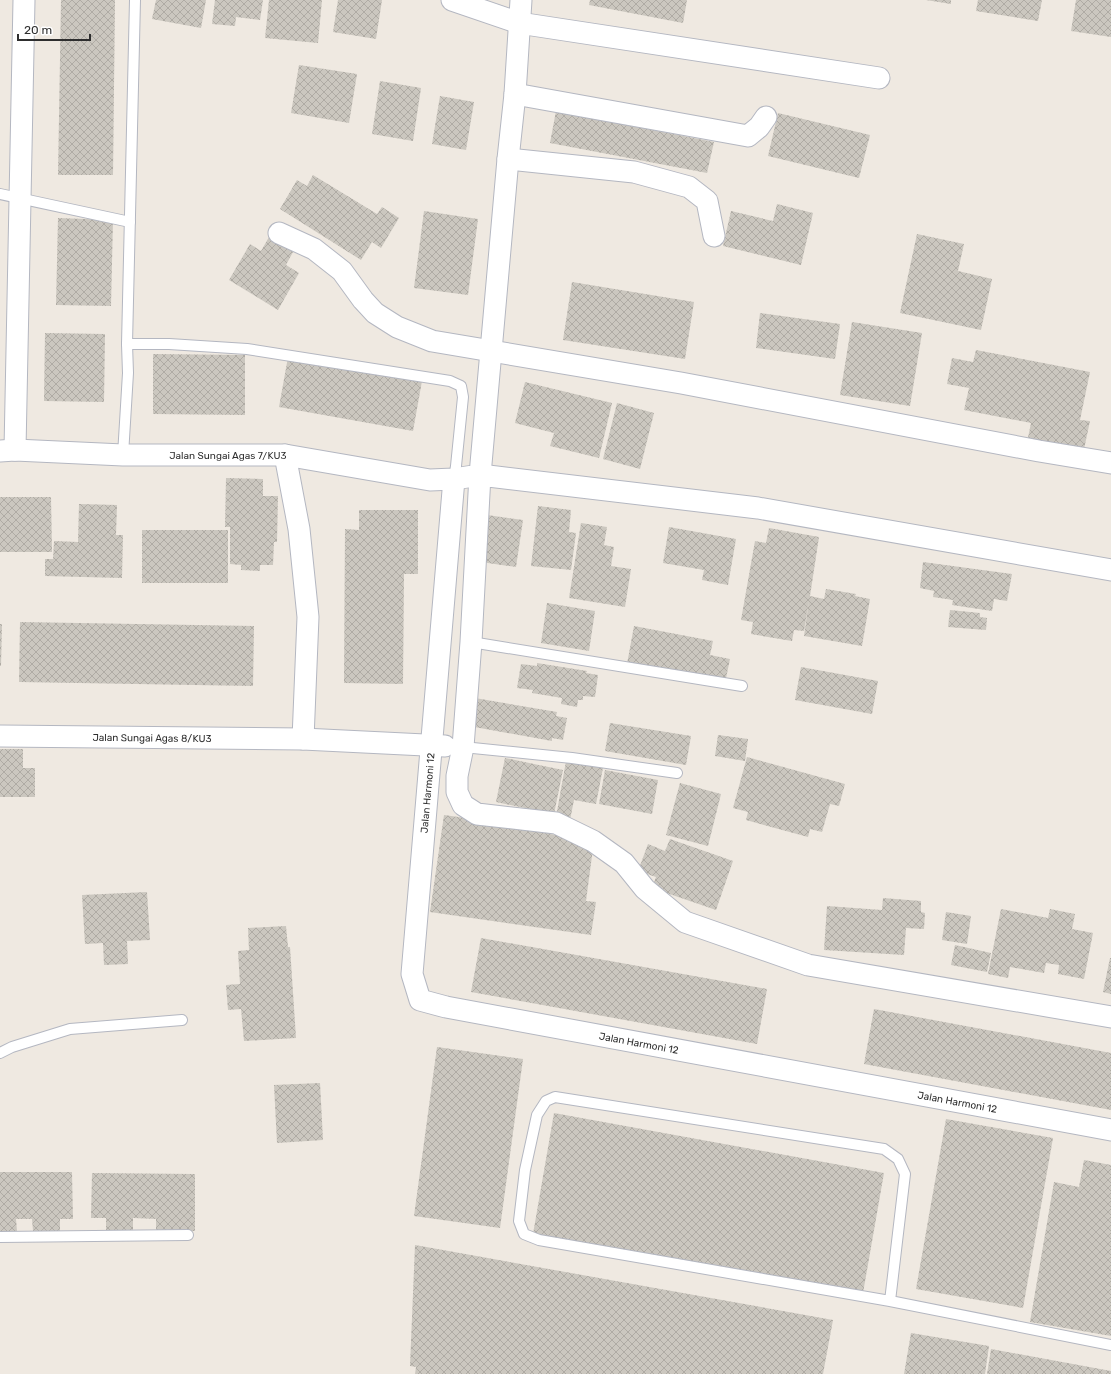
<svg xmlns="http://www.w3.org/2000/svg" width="1111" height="1374" viewBox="0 0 1111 1374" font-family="Rubik,sans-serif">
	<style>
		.building { fill: url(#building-cross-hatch) }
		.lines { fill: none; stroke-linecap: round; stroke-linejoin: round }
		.lane-casing { stroke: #b4b7c1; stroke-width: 12 }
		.street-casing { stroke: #b4b7c1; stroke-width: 23 }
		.lane { stroke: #fff; stroke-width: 10 }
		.street { stroke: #fff; stroke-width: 21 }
		.labels { text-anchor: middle; stroke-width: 3; stroke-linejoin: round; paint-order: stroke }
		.street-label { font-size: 10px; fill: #2e2e2e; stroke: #fff }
	</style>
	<defs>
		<pattern id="building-cross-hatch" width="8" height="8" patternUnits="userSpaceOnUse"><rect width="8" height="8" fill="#cbc7bf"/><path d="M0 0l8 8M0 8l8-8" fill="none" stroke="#afaba4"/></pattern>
	</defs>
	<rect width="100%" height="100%" fill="#efe9e1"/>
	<g class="building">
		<polygon points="61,0 115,0 113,175 58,175"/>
		<polygon points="156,0 206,0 201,28 152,19"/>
		<polygon points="215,0 263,0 260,20 236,17 235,26 212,24"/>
		<polygon points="269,0 322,0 318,43 265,38"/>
		<polygon points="338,0 382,0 376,39 333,32"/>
		<polygon points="590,0 687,0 683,23 589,5"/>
		<polygon points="926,0 951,0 951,4"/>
		<polygon points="978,0 1042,0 1038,21 976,11"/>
		<polygon points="1076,0 1111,0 1111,37 1071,31"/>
		<polygon points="299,65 357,74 349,123 291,113"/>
		<polygon points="380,81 421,88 413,141 372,134"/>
		<polygon points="440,96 474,102 466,150 432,144"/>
		<polygon points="556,111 714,142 707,173 550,143"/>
		<polygon points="778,113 870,135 859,178 768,156"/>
		<polygon points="313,175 377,214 382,207 399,218 381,248 372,242 361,260 280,209 297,180 307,186"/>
		<polygon points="777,204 813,213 801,265 723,246 731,211 773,221"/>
		<polygon points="424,211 478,219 468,295 414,288"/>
		<polygon points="58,218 113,220 111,306 56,305"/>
		<polygon points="917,234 964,244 958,271 992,279 981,330 900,313"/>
		<polygon points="269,237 293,252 286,265 299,273 278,310 229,280 250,244 261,251"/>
		<polygon points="572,282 694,302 685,359 563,340"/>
		<polygon points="760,313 840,324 835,359 756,348"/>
		<polygon points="852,322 922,333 910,406 840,395"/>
		<polygon points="45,333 105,334 104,402 44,401"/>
		<polygon points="976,350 1090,372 1080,420 1090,421 1080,468 1024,457 1031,423 964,410 969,388 947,384 952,358 973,362"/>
		<polygon points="153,354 245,355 245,415 153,414"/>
		<polygon points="288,357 422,381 413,431 279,407"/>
		<polygon points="525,382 612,403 599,458 550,446 554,433 515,423"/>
		<polygon points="617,403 654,413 640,469 603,459"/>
		<polygon points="226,478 263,479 263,496 278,496 277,542 274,542 273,565 260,565 260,571 241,570 241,565 230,564 230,527 225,527"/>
		<polygon points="0,497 51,497 52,552 0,552"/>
		<polygon points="79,504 117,505 116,535 123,535 122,578 45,576 45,559 53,559 54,541 78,542"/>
		<polygon points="538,506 571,510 569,532 576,533 571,570 531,566"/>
		<polygon points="359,510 418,510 418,574 404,574 403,684 344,683 345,529 359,530"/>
		<polygon points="487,515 523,520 516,567 481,562"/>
		<polygon points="581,523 607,527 604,545 614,547 611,566 631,569 625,607 569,598"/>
		<polygon points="669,527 736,539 728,585 702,580 704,570 663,563"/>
		<polygon points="769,528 819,537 810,596 824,599 826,589 856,594 855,596 870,599 862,646 804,636 809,600 804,631 794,630 792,641 751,634 753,622 741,620 755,541 766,543"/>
		<rect x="142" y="530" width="86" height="53"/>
		<polygon points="923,562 1012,574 1007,601 994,599 992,611 952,605 953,600 933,597 934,591 920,588"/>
		<polygon points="547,603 595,611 589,651 541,643"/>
		<polygon points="950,610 980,613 980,617 987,618 986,630 948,627"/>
		<polygon points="20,622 254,626 253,686 19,682"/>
		<polygon points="0,624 2,624 1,666 0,666"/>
		<polygon points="634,626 713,641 710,655 730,659 725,683 627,664"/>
		<polygon points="537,663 587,671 586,673 598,675 595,697 583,696 583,700 578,700 577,707 561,704 562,698 532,693 533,690 517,688 521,664 537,666"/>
		<polygon points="801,667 878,681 872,714 795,700"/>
		<polygon points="475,698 557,712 556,716 567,718 563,740 552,738 552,741 469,726"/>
		<polygon points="610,723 691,736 686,765 605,751"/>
		<polygon points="718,735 748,739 745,761 715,756"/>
		<polygon points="0,749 23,749 23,768 35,768 35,797 0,797"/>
		<polygon points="747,757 845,784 839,806 830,804 822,832 810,829 808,837 746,820 748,812 733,808"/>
		<polygon points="505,758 563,770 554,814 496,802"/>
		<polygon points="566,761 603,768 596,804 574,800 570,820 556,817"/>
		<polygon points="605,770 658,780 652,814 599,804"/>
		<polygon points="680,783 721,794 708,846 666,835"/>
		<polygon points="444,815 551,830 550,834 594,841 586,901 596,902 591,935 430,912"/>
		<polygon points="670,839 733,861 716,910 652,888 656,877 638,871 648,844 665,851"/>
		<polygon points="147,892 150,940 127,941 128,964 104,965 103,943 85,944 82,895"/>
		<polygon points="883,898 921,901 921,912 925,913 924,929 906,928 904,955 824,950 827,906 882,910"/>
		<polygon points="1001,909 1048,918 1050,909 1075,914 1072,929 1093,933 1084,979 1058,974 1059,965 1046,963 1044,973 1010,967 1008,978 988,974"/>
		<polygon points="946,912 971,916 967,944 942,940"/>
		<polygon points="286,926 288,947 290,947 296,1038 244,1041 241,1009 228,1010 226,985 240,984 238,951 249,950 248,928"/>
		<polygon points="481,938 767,989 757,1044 471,992"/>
		<polygon points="955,945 991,953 987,972 951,965"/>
		<polygon points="1110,958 1111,958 1111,994 1103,992"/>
		<polygon points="874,1009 1111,1053 1111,1110 864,1064"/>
		<polygon points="437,1047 523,1059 500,1228 414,1216"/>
		<polygon points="320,1083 323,1140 277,1143 274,1085"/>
		<polygon points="554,1113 884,1173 863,1293 533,1234"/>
		<polygon points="946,1119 1053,1138 1023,1308 916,1289"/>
		<polygon points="1084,1160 1111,1165 1111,1336 1030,1322 1054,1182 1079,1187"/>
		<polygon points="0,1172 72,1172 73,1219 60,1219 60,1231 33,1231 32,1219 16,1219 17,1231 0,1231"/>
		<polygon points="92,1173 195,1174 195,1231 156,1231 156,1219 133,1218 133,1231 106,1231 106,1218 91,1218"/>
		<polygon points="415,1245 833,1320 823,1374 415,1374 416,1367 410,1366"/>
		<polygon points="911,1333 989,1346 985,1374 904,1374"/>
		<polygon points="991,1349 1111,1371 1111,1374 987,1374"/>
	</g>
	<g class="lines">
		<defs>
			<g id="lane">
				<polyline points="0,194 130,222"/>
				<polyline points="127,344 169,344 247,349 450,381 461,386 463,397 456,466 454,479"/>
				<polyline points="123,455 128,373 127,344 135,0"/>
				<polyline points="471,642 742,686"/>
				<polyline points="463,747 572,758 677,773"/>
				<polyline points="0,1053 12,1047 70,1029 182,1020"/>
				<polyline points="0,1237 188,1235"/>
				<polyline points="890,1301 905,1174 898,1159 884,1149 555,1097 546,1101 537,1115 525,1170 519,1221 524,1234 539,1240 890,1301 1111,1345"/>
			</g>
			<g id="street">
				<polyline points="452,0 519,23 879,78"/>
				<polyline points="515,94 748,136 759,127 766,117"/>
				<polyline points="508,159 634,172 689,187 707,201 714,236"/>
				<polyline points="279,233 314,249 342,271 363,300 375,313 397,327 432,341 681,383 1039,451 1111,463"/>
				<polyline points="15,450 24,0"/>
				<path id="s1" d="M0,451L15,450L123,455H285L430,480L454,479L480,475L508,159L515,94L521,0"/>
				<polyline points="285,455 299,529 308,617 303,739"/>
				<path id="s2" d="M454,479L412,974L420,1000L446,1007L1111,1130"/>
				<polyline points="1111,570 758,508 480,475 471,642 463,747 457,776 457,792 463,805 477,814 556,823 593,841 624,863 645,889 685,922 808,965 1111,1017"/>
				<path id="s3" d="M0,736L303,739L445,746"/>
			</g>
		</defs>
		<use href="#lane" class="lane-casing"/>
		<use href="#street" class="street-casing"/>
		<use href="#lane" class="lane"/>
		<use href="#street" class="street"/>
	</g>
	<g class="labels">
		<g class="street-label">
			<text dy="4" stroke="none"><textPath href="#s1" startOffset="228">Jalan Sungai Agas 7/KU3</textPath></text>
			<text dy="4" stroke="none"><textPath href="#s3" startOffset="152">Jalan Sungai Agas 8/KU3</textPath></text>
			<text transform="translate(427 793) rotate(-85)" y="4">Jalan Harmoni 12</text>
			<text dy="4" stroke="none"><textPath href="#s2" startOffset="747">Jalan Harmoni 12</textPath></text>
			<text dy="4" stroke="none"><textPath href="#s2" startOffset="1071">Jalan Harmoni 12</textPath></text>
		</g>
	</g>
	<path d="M18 34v6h72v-6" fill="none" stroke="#2e2e2e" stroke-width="2"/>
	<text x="24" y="34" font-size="12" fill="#2e2e2e" stroke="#ffffff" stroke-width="3" paint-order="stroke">20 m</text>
</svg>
